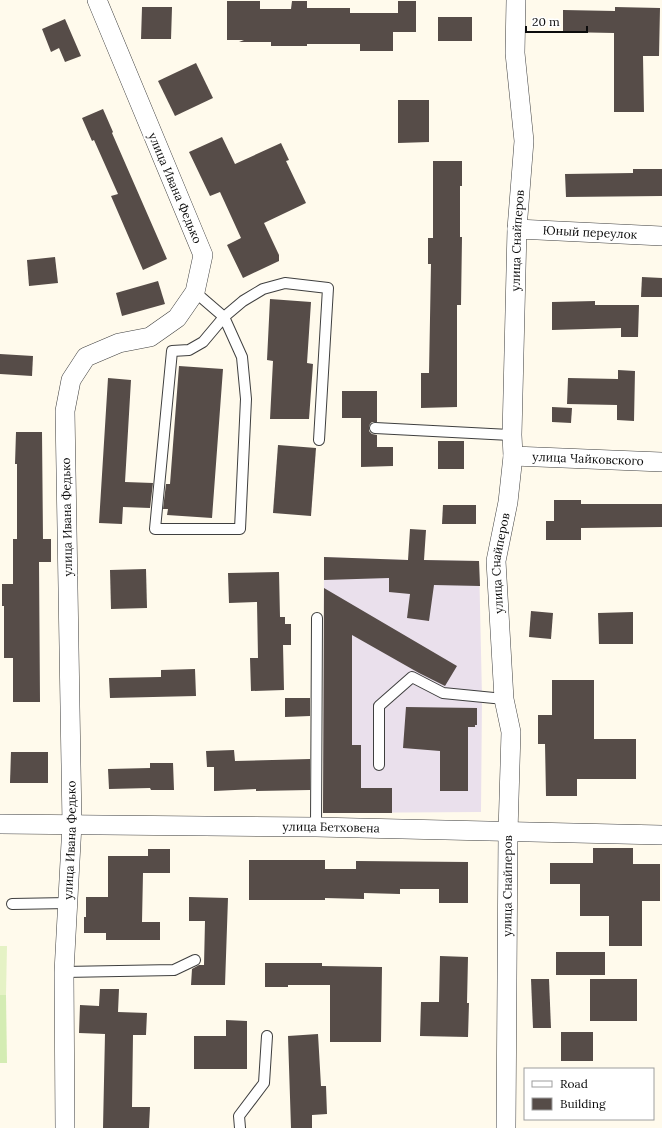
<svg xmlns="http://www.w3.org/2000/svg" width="662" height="1128" viewBox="0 0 662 1128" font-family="Lora,serif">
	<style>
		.industrial { fill: #eae0ec }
		.green { fill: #d4ecb3 }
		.pitch { fill: #e5f2c5 }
		.building { fill: #564c48 }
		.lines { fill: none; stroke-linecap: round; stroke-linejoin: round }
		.service-casing { stroke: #3f3f3f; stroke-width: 12 }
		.minor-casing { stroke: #3f3f3f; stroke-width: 20 }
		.service { stroke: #fff; stroke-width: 10 }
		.minor { stroke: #fff; stroke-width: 19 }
		.labels { text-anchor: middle; stroke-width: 4; stroke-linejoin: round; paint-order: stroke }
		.street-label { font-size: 12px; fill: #0c0c0c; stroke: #fff }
	</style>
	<rect width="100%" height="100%" fill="#fffaec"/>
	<polygon class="industrial" points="324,557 410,560 479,561 482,697 481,812 323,813"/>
	<polygon class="green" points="0,995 6,995 7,1063 0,1063"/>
	<polygon class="pitch" points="0,946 7,946 6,995 0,995"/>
	<g class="building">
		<polygon points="227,1 260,1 260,9 291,9 292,1 307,1 307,8 350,8 350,13 398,13 398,1 416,1 416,32 393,32 393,51 360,51 360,44 307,44 307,46 271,46 271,42 239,42 244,40 227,40"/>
		<polygon points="142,7 172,7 171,39 141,39"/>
		<polygon points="615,7 660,8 659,56 643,56 644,112 614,112 614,33 563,32 563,10 615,11"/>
		<rect x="438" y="17" width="34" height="24"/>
		<polygon points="65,19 81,56 65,62 59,48 51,52 42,29"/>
		<polygon points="196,63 213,98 175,116 158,81"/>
		<polygon points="398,100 429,100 429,142 398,143"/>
		<polygon points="103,109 113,132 112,133 167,259 143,270 111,196 118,194 94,140 92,141 82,118"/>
		<polygon points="222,137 235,164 281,143 289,160 286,161 306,203 264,223 279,255 279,261 243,278 227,245 241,238 220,192 210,196 189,152"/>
		<polygon points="433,161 462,161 462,186 460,186 460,237 462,237 461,305 457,305 457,407 421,408 421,373 429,373 431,264 428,264 428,238 433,238"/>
		<polygon points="633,169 662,169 662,196 566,197 565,174 633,173"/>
		<polygon points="55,257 58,283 29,286 27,260"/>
		<polygon points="642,277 662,278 662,297 641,297"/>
		<polygon points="158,281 165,304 122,316 116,293"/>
		<polygon points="270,299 311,302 307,363 313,364 309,419 270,419 273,361 267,360"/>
		<polygon points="595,301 595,305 639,305 638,337 621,337 621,328 552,330 552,302"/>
		<polygon points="0,354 33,356 32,376 0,374"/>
		<polygon points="179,366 223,369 212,518 167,515 168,509 163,509 166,484 170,484"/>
		<polygon points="618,370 635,371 634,421 617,420 617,405 567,404 568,378 618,379"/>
		<polygon points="108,378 131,380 125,482 153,483 150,508 123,507 122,524 99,523"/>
		<polygon points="342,391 377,391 377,422 372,422 370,424 369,427 369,431 372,434 377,435 377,447 393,447 393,466 361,467 361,418 342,418"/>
		<polygon points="552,407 572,408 571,423 552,422"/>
		<polygon points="16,432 42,432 43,539 51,539 51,562 39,562 40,702 13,702 13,658 4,658 4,606 2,606 2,584 13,584 13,539 17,539 17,464 15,464"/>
		<rect x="438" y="441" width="26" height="28"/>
		<polygon points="278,445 316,448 311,516 273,513"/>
		<polygon points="554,500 581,500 581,504 662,504 662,527 581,528 581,540 546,540 546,521 554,521"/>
		<polygon points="443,505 476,505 476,524 442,524"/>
		<polygon points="410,529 426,530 424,560 479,561 480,586 434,585 429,621 407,618 410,594 389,592 389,578 324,580 324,557 408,560"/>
		<polygon points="146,569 147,608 111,609 110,570"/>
		<polygon points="279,572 280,617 285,617 285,624 291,624 291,645 283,645 284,690 251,691 250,658 258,658 257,602 229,603 228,573"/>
		<polygon points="324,588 457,666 445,686 419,673 352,635 352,745 361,745 361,788 392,788 392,813 323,813"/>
		<polygon points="531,611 553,613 551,639 529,637"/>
		<polygon points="633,612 633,644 599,644 598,613"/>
		<polygon points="195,669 196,696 110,698 109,678 161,677 161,670"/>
		<polygon points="552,680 594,680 594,739 636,739 636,779 577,779 577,796 546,796 545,744 538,744 538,715 552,715"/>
		<polygon points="285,698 310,698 310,716 285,717"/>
		<polygon points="406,707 477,708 477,725 475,725 475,727 468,727 468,791 440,791 440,751 403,748"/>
		<polygon points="234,750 235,761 310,759 310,790 256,791 256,789 214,791 214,767 207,767 206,751"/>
		<polygon points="11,752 48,752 48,783 10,783"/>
		<polygon points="150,763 173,763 174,790 151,790 150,788 109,789 108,769 150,768"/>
		<polygon points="593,848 633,848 633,864 660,864 660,901 642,901 642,946 609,946 609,916 580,916 580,884 550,884 550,863 593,863"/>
		<polygon points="148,849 170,849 170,873 143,873 142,922 160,922 160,940 106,940 106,933 84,933 84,917 86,917 86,897 108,897 108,856 148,856"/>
		<polygon points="249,860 325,860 325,869 356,869 356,861 468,862 468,903 439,903 439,889 400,889 400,894 364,893 364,899 325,898 325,900 249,900"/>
		<polygon points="189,897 228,898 225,985 191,985 192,969 199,965 204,965 205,921 189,921"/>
		<rect x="556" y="952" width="49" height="23"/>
		<polygon points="440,956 468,957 467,1003 469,1003 468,1037 420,1036 421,1002 439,1002"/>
		<polygon points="265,963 322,963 322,966 382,967 381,1042 330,1042 330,985 288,985 288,987 265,987"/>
		<polygon points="531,979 549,979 551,1028 533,1028"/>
		<rect x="590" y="979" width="47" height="42"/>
		<polygon points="100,989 119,989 118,1012 147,1013 146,1035 133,1035 132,1107 150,1107 149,1128 103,1128 105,1034 79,1033 80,1005 99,1006"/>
		<polygon points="226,1020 247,1021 247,1069 194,1069 194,1036 226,1036"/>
		<rect x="561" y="1032" width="32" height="29"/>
		<polygon points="318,1034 321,1086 326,1086 327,1114 312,1115 312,1128 291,1128 288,1036"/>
	</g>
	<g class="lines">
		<defs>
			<g id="service">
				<polyline points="195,292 224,317 242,357 246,399 240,529 155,529 172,351 189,350 203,342 224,317 243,301 263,289 285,283 328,288 319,440"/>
				<polyline points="375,428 512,435"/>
				<polyline points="379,765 379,706 412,677 443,693 504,699"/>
				<polyline points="316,827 317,618"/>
				<polyline points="12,904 68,903"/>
				<polyline points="64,972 174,970 195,960"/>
				<polyline points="240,1128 239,1116 264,1083 267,1036"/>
			</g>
			<g id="minor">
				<path id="s1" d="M517,229L662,236"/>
				<path id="s2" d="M513,456L662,462"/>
				<path id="s3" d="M0,824L316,827L662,835"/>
				<path id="s4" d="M65,1128L64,972L72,824L65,411L71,380L86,357L119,343L150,337L177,318L195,292L203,255L97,0"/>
				<path id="s5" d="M506,1128L508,832L511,732L504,699L496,561L508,502L513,456L512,435L517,229L524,141L515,53L516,0"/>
			</g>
		</defs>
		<use href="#service" class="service-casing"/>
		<use href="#minor" class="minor-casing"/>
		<use href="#service" class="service"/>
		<use href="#minor" class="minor"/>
	</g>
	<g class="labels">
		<g class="street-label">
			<text transform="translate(175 188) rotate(67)" y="4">улица Ивана Федько</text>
			<text dy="4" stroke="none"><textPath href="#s1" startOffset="73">Юный переулок</textPath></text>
			<text dy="4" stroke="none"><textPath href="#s5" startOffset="890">улица Снайперов</textPath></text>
			<text dy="4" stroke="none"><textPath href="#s2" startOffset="75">улица Чайковского</textPath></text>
			<text transform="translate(67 517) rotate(-91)" y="4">улица Ивана Федько</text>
			<text dy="4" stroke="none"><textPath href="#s5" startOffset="566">улица Снайперов</textPath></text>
			<text dy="4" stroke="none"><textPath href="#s3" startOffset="331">улица Бетховена</textPath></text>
			<text dy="4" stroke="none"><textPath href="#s4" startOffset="288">улица Ивана Федько</textPath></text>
			<text dy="4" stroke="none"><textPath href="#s5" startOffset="242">улица Снайперов</textPath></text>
		</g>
	</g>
	<rect x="524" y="1068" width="130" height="52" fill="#ffffff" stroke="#9e9e9e"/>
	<rect x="532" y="1081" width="20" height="6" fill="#ffffff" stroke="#9e9e9e"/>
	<text x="560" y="1088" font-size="12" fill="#0c0c0c">Road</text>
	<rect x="532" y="1098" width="20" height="12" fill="#564c48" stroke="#9e9e9e"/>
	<text x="560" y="1108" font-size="12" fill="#0c0c0c">Building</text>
	<path d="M526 26v6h61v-6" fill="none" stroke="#0c0c0c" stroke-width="2"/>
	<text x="532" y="26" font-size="12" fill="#0c0c0c" stroke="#ffffff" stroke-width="3" paint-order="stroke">20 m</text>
</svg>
